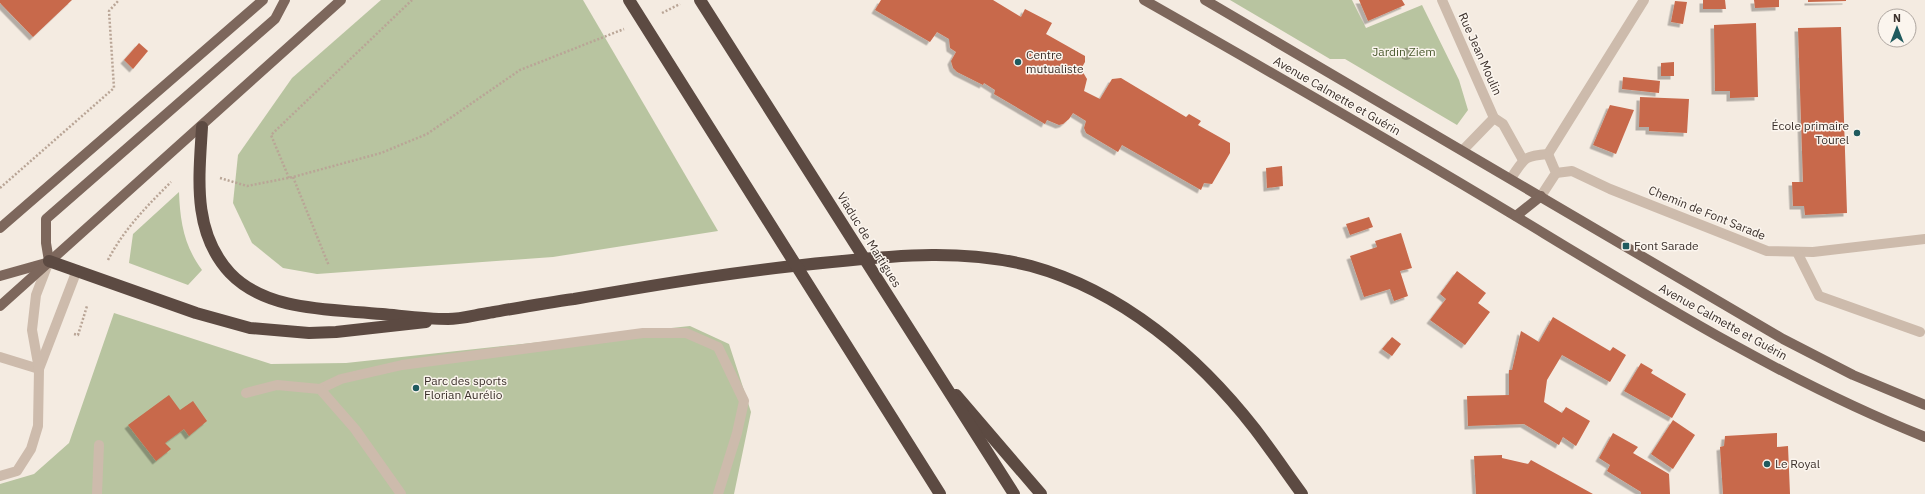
<svg xmlns="http://www.w3.org/2000/svg" width="1925" height="494" viewBox="0 0 1925 494" font-family="'IBM Plex Sans',sans-serif">
	<style>
		.green { fill: #b8c4a0 }
		.building { fill: #c8694b; filter: url(#shadow) }
		.lines { fill: none; stroke-linecap: round; stroke-linejoin: round }
		.path { stroke: #b9a596; stroke-width: 2.5; stroke-dasharray: 2 2; stroke-linecap: butt }
		.minor { stroke: #cdbbac; stroke-width: 10 }
		.major { stroke: #7d675c; stroke-width: 10 }
		.highway { stroke: #5c4a42; stroke-width: 12 }
		.highway-bridge { stroke: #5c4a42; stroke-width: 12 }
		.tree { fill: #969b7f }
		.poi-dot { fill: #1f5a5e; stroke: #fbf5ee; stroke-width: 1.5 }
		.labels { text-anchor: middle; stroke-width: 3; stroke-linejoin: round; paint-order: stroke }
		.park-label { font-size: 12px; fill: #4a5a2e; stroke: #fbf5ee }
		.street-label { font-size: 12px; fill: #3b302b; stroke: #fbf5ee }
		.poi-label { font-size: 12px; fill: #3b302b; stroke: #fbf5ee; text-anchor: start }
	</style>
	<defs>
		<filter id="shadow"><feDropShadow dx="-3.5" dy="3.5" stdDeviation="0" flood-color="#0004"/></filter>
	</defs>
	<rect width="100%" height="100%" fill="#f4ebe1"/>
	<g class="green">
		<polygon points="381,0 583,0 718,231 553,257 317,274 283,268 252,243 233,203 238,155 292,78"/>
		<polygon points="1230,0 1352,0 1366,28 1422,5 1459,80 1468,110 1457,125 1345,59 1330,59"/>
		<path d="M179,192C180,221 184,246 202,270L188,285L129,263L133,234Z"/>
		<polygon points="114,313 271,364 346,363 690,326 729,344 751,412 734,494 0,494 0,484 34,474 69,443"/>
	</g>
	<g class="building">
		<polygon points="0,0 72,0 33,37 0,3"/>
		<polygon points="881,0 993,0 1021,17 1025,9 1052,23 1046,34 1085,56 1085,62 1081,69 1087,79 1084,91 1100,99 1112,79 1121,78 1186,117 1189,114 1201,121 1198,125 1230,143 1230,153 1212,184 1204,183 1201,190 1122,145 1118,152 1086,133 1084,128 1086,121 1073,113 1069,119 1063,124 1059,125 1047,120 1045,124 994,94 995,90 984,83 983,85 957,72 953,68 951,61 956,52 950,48 949,39 937,32 930,42 875,10"/>
		<polygon points="1359,0 1402,0 1405,5 1368,21"/>
		<polygon points="1703,0 1725,0 1726,9 1703,9"/>
		<polygon points="1754,0 1779,0 1779,7 1755,8"/>
		<polygon points="1808,0 1846,0 1846,1 1808,2"/>
		<polygon points="1675,1 1687,2 1683,24 1671,22"/>
		<polygon points="1756,23 1758,97 1730,98 1730,91 1715,91 1714,25"/>
		<polygon points="1841,27 1847,213 1805,215 1804,206 1793,206 1792,182 1803,182 1798,28"/>
		<polygon points="139,43 148,51 133,69 124,60"/>
		<polygon points="1674,62 1674,76 1661,76 1661,63"/>
		<polygon points="1623,77 1660,81 1659,93 1622,89"/>
		<polygon points="1640,97 1689,99 1687,133 1649,131 1649,127 1639,127"/>
		<polygon points="1610,105 1634,110 1616,154 1593,145"/>
		<polygon points="1282,166 1283,186 1267,188 1266,168"/>
		<polygon points="1369,217 1373,227 1350,235 1346,224"/>
		<polygon points="1401,233 1412,268 1400,271 1408,296 1394,301 1390,289 1364,297 1350,256 1377,247 1375,241"/>
		<polygon points="1457,271 1486,293 1478,303 1490,312 1465,345 1430,320 1446,299 1440,294"/>
		<polygon points="1553,317 1610,351 1613,347 1626,355 1610,382 1562,355 1547,380 1544,402 1562,413 1566,407 1590,421 1576,446 1563,437 1559,445 1524,424 1468,426 1467,396 1509,395 1509,370 1512,370 1521,331 1539,342"/>
		<polygon points="1392,337 1401,344 1392,356 1382,349"/>
		<polygon points="1641,363 1653,370 1651,373 1686,394 1672,418 1624,391"/>
		<polygon points="169,395 180,410 193,401 207,421 189,436 184,429 165,443 171,449 156,461 128,425"/>
		<polygon points="1673,420 1695,435 1673,469 1651,454"/>
		<polygon points="1613,433 1638,447 1633,453 1669,474 1670,494 1641,494 1641,492 1607,471 1610,465 1599,458"/>
		<polygon points="1777,433 1777,447 1788,446 1790,494 1723,494 1720,447 1724,446 1725,436"/>
		<polygon points="1502,455 1502,458 1528,464 1531,460 1593,494 1476,494 1474,456"/>
	</g>
	<g class="lines">
		<g class="path">
			<polyline points="662,13 680,4"/>
			<polyline points="293,177 329,266"/>
			<polyline points="220,178 247,186 293,177 381,153 427,134 520,70 624,29"/>
			<polyline points="289,178 271,135 412,0"/>
			<polyline points="0,188 114,88 109,11 119,0"/>
			<path d="M108,260C124,229 147,206 171,182"/>
			<polyline points="74,334 78,335 87,306"/>
		</g>
		<g class="minor">
			<polyline points="1442,0 1494,118 1503,124 1523,160"/>
			<polyline points="1463,150 1494,118"/>
			<polyline points="1548,154 1644,0"/>
			<polyline points="1556,173 1572,171 1610,189 1767,251 1813,252 1925,239"/>
			<path d="M1511,178C1525,158 1523,156 1548,154L1556,173L1541,196"/>
			<polyline points="1797,252 1819,296 1920,332"/>
			<polyline points="0,357 39,369"/>
			<polyline points="39,369 77,270"/>
			<polyline points="320,389 341,379 402,365 643,333 686,333 718,347 744,401 737,433 718,494"/>
			<polyline points="246,393 277,385 320,389 355,429 401,494"/>
			<polyline points="0,476 17,471 31,449 38,426 39,369 32,330 36,295 49,261"/>
			<polyline points="97,494 99,445"/>
		</g>
		<g class="major">
			<path d="M1144,0C1269,71 1394,143 1517,217C1649,297 1782,380 1925,437"/>
			<polyline points="1205,0 1783,339 1853,375 1925,405"/>
			<polyline points="1516,216 1541,196"/>
			<polyline points="0,228 263,0"/>
			<polyline points="49,261 46,243 46,219 275,19 285,0"/>
			<polyline points="0,276 46,263"/>
			<polyline points="0,306 341,0"/>
		</g>
		<g class="highway">
			<path d="M202,127C199,178 192,232 230,273C267,312 332,309 382,314C404,316 426,319 448,319C461,319 475,315 488,313C517,308 545,303 574,299C660,284 745,270 832,262C899,255 965,249 1031,266C1122,291 1198,356 1255,429C1271,450 1286,472 1302,494"/>
			<polyline points="49,261 196,313 250,328 309,333 336,332 426,322"/>
			<polyline points="956,395 1041,494"/>
		</g>
		<g class="highway-bridge">
			<polyline points="629,0 940,494"/>
			<polyline points="700,0 1014,494"/>
		</g>
	</g>
	<circle class="tree" cx="1406" cy="54" r="6"/>
	<g class="poi-dot">
		<circle cx="1018" cy="62" r="4"/>
		<circle cx="1857" cy="133" r="4"/>
		<rect x="1622" y="242" width="8" height="8" rx="2"/>
		<circle cx="416" cy="388" r="4"/>
		<circle cx="1767" cy="464" r="4"/>
	</g>
	<g class="labels">
		<g class="park-label">
			<text x="1404" y="56">Jardin Ziem</text>
		</g>
		<g class="street-label">
			<text transform="translate(1480 54) rotate(66)" y="4">Rue Jean Moulin</text>
			<text transform="translate(1337 96) rotate(30)" y="4">Avenue Calmette et Guérin</text>
			<text transform="translate(1707 213) rotate(22)" y="4">Chemin de Font Sarade</text>
			<text transform="translate(869 240) rotate(58)" y="4">Viaduc de Martigues</text>
			<text transform="translate(1723 322) rotate(29)" y="4">Avenue Calmette et Guérin</text>
		</g>
		<g class="poi-label">
			<text x="1026" y="59">Centre<tspan x="1026" dy="14">mutualiste</tspan></text>
			<text x="1849" y="130" text-anchor="end">École primaire<tspan x="1849" dy="14">Tourel</tspan></text>
			<text x="1634" y="250">Font Sarade</text>
			<text x="424" y="385">Parc des sports<tspan x="424" dy="14">Florian Aurélio</tspan></text>
			<text x="1775" y="468">Le Royal</text>
		</g>
	</g>
	<g transform="translate(1897 28)"><circle r="19" fill="#fbf5ee" stroke="#aea6a0"/>
	<path d="M0-3L7 15L0 10L-7 15Z" fill="#1f5a5e"/>
	<text y="-6" font-size="11" font-weight="bold" text-anchor="middle" fill="#3b302b">N</text>
	</g>
</svg>
